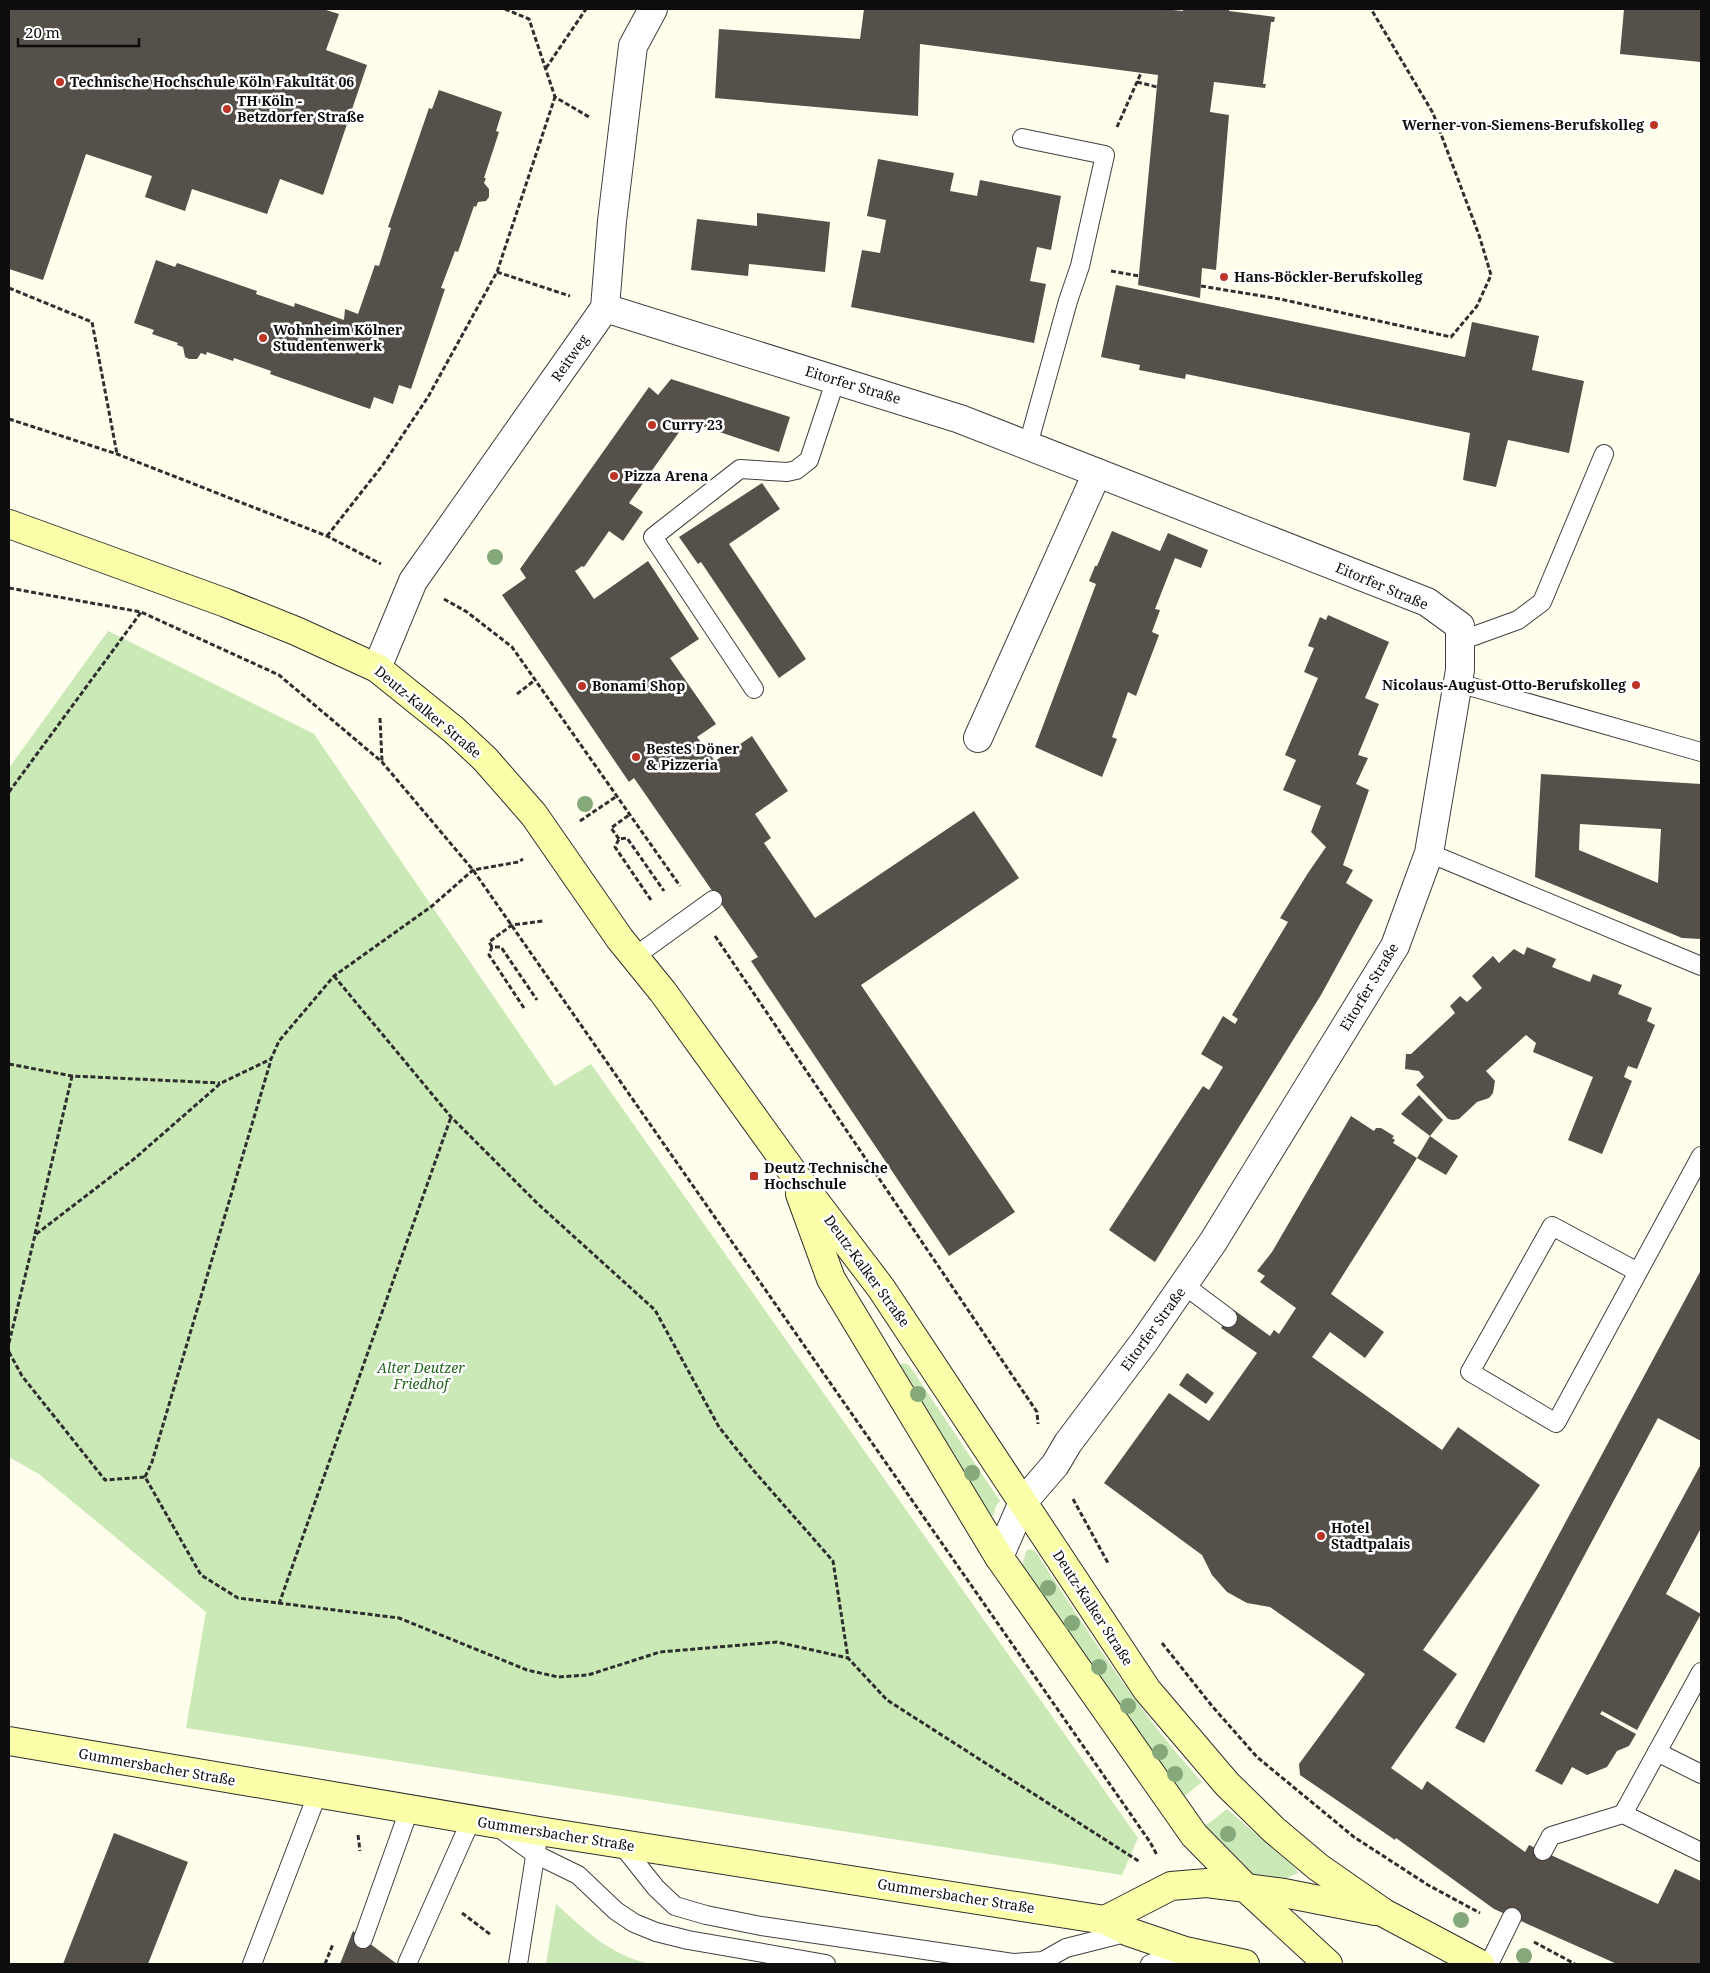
<svg xmlns="http://www.w3.org/2000/svg" width="1710" height="1973" viewBox="0 0 1710 1973" font-family="'Noto Serif',serif">
	<style>
		.green { fill: #cae9b7 }
		.building { fill: #555049; fill-rule: evenodd }
		.lines { fill: none; stroke-linecap: round; stroke-linejoin: round }
		.lane-casing { stroke: #404040; stroke-width: 20 }
		.street-casing { stroke: #404040; stroke-width: 30 }
		.secondary-casing { stroke: #2f2f2f; stroke-width: 30 }
		.path { stroke: #2f2f2f; stroke-width: 3; stroke-dasharray: 5 2.5; stroke-linecap: butt }
		.lane { stroke: #fff; stroke-width: 18 }
		.street { stroke: #fff; stroke-width: 28 }
		.secondary { stroke: #fbfea8; stroke-width: 28 }
		.tree { fill: #85a97b }
		.poi-dot { fill: #bc3526; stroke: #fff; stroke-width: 2 }
		.labels { text-anchor: middle; stroke-width: 5; stroke-linejoin: round; paint-order: stroke }
		.poi-label { font-size: 14px; font-weight: bold; fill: #0d0d0d; stroke: #fff; text-anchor: start }
		.street-label { font-size: 14px; fill: #0d0d0d; stroke: #fff }
		.park-label { font-size: 14px; font-style: italic; fill: #22641e; stroke: #fff }
	</style>
	<rect width="100%" height="100%" fill="#fffeed"/>
	<g class="green">
		<polygon points="108,631 314,734 555,1086 591,1064 1138,1838 1122,1875 186,1728 206,1612 39,1474 9,1457 9,768"/>
		<polygon points="902,1363 909,1365 1000,1501 996,1506 993,1516 990,1516 899,1366"/>
		<path d="M1029,1549L1035,1551C1087,1630 1138,1712 1202,1782L1181,1799L1022,1566L1026,1551Z"/>
		<polygon points="1227,1809 1294,1867 1298,1873 1274,1884 1256,1883 1204,1827"/>
		<path d="M556,1904C587,1932 609,1954 650,1964H546Z"/>
	</g>
	<g class="building">
		<polygon points="9,9 323,9 339,14 326,50 367,65 323,195 280,179 267,214 192,189 185,211 145,197 152,176 86,154 43,280 9,269"/>
		<polygon points="864,9 1163,9 1183,11 1183,9 1229,9 1229,11 1275,17 1274,22 1271,22 1263,84 1266,84 1265,88 1214,82 1210,112 1229,115 1216,270 1202,268 1200,298 1138,285 1158,75 920,44 918,116 715,98 719,29 860,39"/>
		<polygon points="1624,9 1701,9 1701,62 1620,54"/>
		<polygon points="439,90 502,112 496,131 499,132 484,178 486,178 484,183 489,189 489,197 486,201 478,202 476,207 474,206 458,252 455,251 441,288 445,289 411,389 399,385 393,404 374,397 370,409 270,374 271,371 234,358 233,361 207,352 206,355 201,353 197,359 189,359 185,357 183,347 177,345 178,343 152,334 154,330 134,323 156,260 175,267 177,263 257,291 256,294 294,307 295,303 344,320 345,309 358,314 375,265 379,266 391,228 388,227 429,108 432,109"/>
		<polygon points="878,159 954,173 950,191 977,196 980,180 1061,196 1051,250 1037,247 1030,281 1046,284 1034,343 851,307 862,250 880,253 886,220 867,216"/>
		<polygon points="757,213 830,222 825,272 749,264 748,276 691,270 697,219 757,226"/>
		<polygon points="1116,285 1465,357 1472,322 1539,336 1532,370 1584,381 1569,453 1508,440 1496,487 1463,480 1470,433 1186,374 1185,379 1139,370 1140,365 1101,357"/>
		<polygon points="671,379 790,417 779,452 687,421 629,503 643,512 623,541 609,531 584,567 582,566 575,571 594,599 648,561 699,639 670,658 716,724 697,737 715,761 752,736 788,791 755,814 771,838 764,843 815,918 974,811 1019,878 861,985 1015,1212 949,1256 751,961 758,957 634,778 629,782 502,595 526,578 520,569 649,387 658,395"/>
		<polygon points="762,483 780,509 729,544 806,659 779,678 701,562 698,564 679,537"/>
		<polygon points="1112,531 1160,551 1168,533 1208,550 1201,568 1175,558 1155,609 1160,610 1152,632 1159,635 1136,696 1128,692 1112,737 1117,739 1102,777 1035,747 1096,584 1089,581 1095,566 1097,566"/>
		<polygon points="1328,615 1389,642 1365,698 1379,704 1358,755 1368,758 1356,784 1369,790 1343,865 1353,870 1346,883 1373,900 1321,995 1155,1262 1109,1230 1203,1086 1209,1090 1223,1067 1201,1054 1223,1016 1235,1024 1238,1019 1232,1015 1288,922 1280,918 1308,873 1326,847 1311,832 1321,806 1283,790 1296,760 1285,755 1318,678 1304,672 1314,648 1308,646 1320,617 1326,620"/>
		<path d="M1541,774L1701,784V939L1682,938L1535,877ZM1580,824L1661,829L1658,883L1579,850Z"/>
		<polygon points="1527,947 1556,959 1552,967 1590,982 1593,974 1622,985 1618,994 1652,1008 1647,1021 1655,1025 1637,1069 1628,1066 1624,1077 1632,1081 1602,1154 1568,1140 1593,1077 1533,1052 1536,1043 1526,1035 1486,1071 1495,1081 1493,1093 1489,1098 1477,1102 1459,1119 1453,1120 1448,1119 1416,1085 1424,1077 1419,1071 1405,1069 1406,1054 1411,1054 1455,1013 1450,1006 1460,996 1467,1002 1482,988 1472,976 1493,956 1499,963 1514,949 1524,955"/>
		<polygon points="1419,1095 1443,1120 1430,1136 1401,1114"/>
		<polygon points="1351,1116 1374,1131 1376,1128 1381,1128 1394,1136 1392,1138 1395,1140 1393,1143 1417,1158 1331,1294 1384,1332 1365,1358 1330,1332 1312,1357 1442,1450 1458,1427 1540,1485 1423,1650 1457,1674 1391,1768 1422,1790 1427,1781 1525,1852 1529,1845 1658,1904 1675,1869 1701,1881 1701,1964 1617,1964 1494,1909 1396,1838 1395,1840 1300,1775 1299,1764 1365,1674 1270,1607 1247,1603 1227,1592 1212,1575 1202,1555 1104,1483 1169,1393 1209,1421 1257,1353 1221,1328 1234,1310 1270,1336 1274,1330 1279,1334 1296,1308 1260,1282 1265,1276 1257,1271 1272,1252"/>
		<polygon points="1430,1136 1458,1156 1446,1175 1417,1158"/>
		<polygon points="1701,1270 1701,1441 1658,1418 1484,1743 1455,1728"/>
		<polygon points="1187,1373 1214,1393 1206,1404 1179,1385"/>
		<polygon points="1701,1464 1701,1528 1666,1594 1701,1614 1637,1730 1602,1711 1600,1714 1636,1734 1629,1746 1617,1751 1607,1767 1587,1775 1572,1767 1562,1785 1535,1771"/>
		<polygon points="114,1833 188,1862 148,1964 63,1964"/>
		<polygon points="353,1931 397,1964 340,1964"/>
	</g>
	<g class="lines">
		<defs>
			<g id="lane">
				<polyline points="1022,138 1105,155 1080,266 1068,301 1028,445"/>
				<polyline points="1460,641 1518,620 1542,602 1604,454"/>
				<polyline points="1458,683 1701,752"/>
				<polyline points="754,689 653,537 740,469 787,472 796,470 809,460 836,379"/>
				<polyline points="1429,853 1701,966"/>
				<polyline points="634,957 713,900"/>
				<polyline points="1638,1272 1552,1226 1470,1372 1556,1423 1701,1156"/>
				<polyline points="1184,1285 1228,1318"/>
				<polyline points="1657,1752 1701,1774"/>
				<polyline points="1623,1814 1701,1672"/>
				<polyline points="499,1828 535,1854 578,1875 616,1911 634,1923 656,1932 688,1940 826,1964"/>
				<polyline points="621,1844 656,1888 675,1906 706,1915 761,1926 1013,1963 1043,1961 1066,1948 1129,1932"/>
				<polyline points="1543,1851 1551,1836 1623,1814 1701,1852"/>
				<polyline points="363,1939 409,1810"/>
				<polyline points="252,1964 317,1795"/>
				<polyline points="407,1964 471,1820"/>
				<polyline points="518,1964 537,1844"/>
				<polyline points="1150,1964 1185,1951"/>
				<polyline points="1489,1964 1512,1917"/>
			</g>
			<g id="street">
				<polyline points="605,308 960,419 1427,602 1460,626 1460,670 1429,853 1395,946 1213,1242 1144,1342 1068,1443 1055,1465 1023,1502 999,1557"/>
				<polyline points="377,668 413,581 605,308 612,221 633,46 653,9"/>
				<polyline points="978,738 1097,473"/>
			</g>
			<g id="secondary">
				<polyline points="9,524 226,603 296,631 377,668 454,730 485,759 534,815 620,939 663,992 789,1167 881,1288 1147,1690 1227,1784 1274,1830 1318,1867 1384,1913 1480,1964"/>
				<polyline points="800,1194 831,1279 999,1557 1194,1835 1248,1890 1328,1964"/>
				<polyline points="9,1741 539,1831 1105,1920 1129,1932 1185,1951 1245,1964"/>
				<polyline points="1105,1920 1171,1886 1207,1883 1284,1893 1375,1911"/>
			</g>
		</defs>
		<use href="#lane" class="lane-casing"/>
		<use href="#street" class="street-casing"/>
		<use href="#secondary" class="secondary-casing"/>
		<g class="path">
			<polyline points="505,9 529,19 555,97 589,117"/>
			<polyline points="1167,9 1168,9"/>
			<polyline points="546,68 586,9"/>
			<polyline points="1137,82 1157,87"/>
			<polyline points="1117,127 1141,73"/>
			<polyline points="1111,271 1139,276"/>
			<polyline points="497,272 570,296"/>
			<polyline points="1201,286 1280,299 1451,337 1477,306 1491,275 1479,235 1433,113 1371,9"/>
			<polyline points="9,288 92,322 117,454"/>
			<polyline points="9,419 117,454 327,536 381,564"/>
			<polyline points="327,536 382,466 428,397 497,272 555,97"/>
			<polyline points="9,588 141,612 279,675 382,762 473,870 1150,1842 1157,1855"/>
			<polyline points="444,599 467,612 512,647 680,886"/>
			<polyline points="517,694 535,680"/>
			<polyline points="380,718 382,761"/>
			<polyline points="9,792 142,611"/>
			<polyline points="580,821 617,796"/>
			<polyline points="619,839 611,828 629,815"/>
			<polyline points="651,900 615,847 619,839 627,838 664,891"/>
			<polyline points="715,936 1037,1412 1038,1424"/>
			<polyline points="492,947 489,942 512,925 543,921"/>
			<polyline points="334,976 451,1117 538,1204 655,1310 719,1427 754,1471 833,1561 848,1658 887,1700 1140,1862"/>
			<polyline points="524,1008 489,955 492,947 501,947 537,1000"/>
			<polyline points="9,1064 72,1076 220,1083"/>
			<polyline points="35,1234 72,1076"/>
			<polyline points="9,1343 35,1235 134,1159 221,1083 271,1059 279,1041 334,976 432,906 473,870 518,862 523,859"/>
			<polyline points="9,1352 22,1376 105,1480 145,1477 201,1575 238,1598 399,1618 527,1670 558,1677 588,1675 660,1652 777,1642 848,1658"/>
			<polyline points="145,1477 152,1462 271,1060"/>
			<polyline points="1073,1499 1108,1563"/>
			<polyline points="279,1604 451,1117"/>
			<polyline points="1162,1643 1212,1706 1257,1757 1354,1837 1428,1885 1480,1913"/>
			<polyline points="358,1835 360,1851"/>
			<polyline points="462,1913 491,1935"/>
			<polyline points="1534,1942 1575,1964"/>
			<polyline points="325,1964 333,1944"/>
		</g>
		<use href="#lane" class="lane"/>
		<use href="#street" class="street"/>
		<use href="#secondary" class="secondary"/>
	</g>
	<g class="tree">
		<circle cx="495" cy="557" r="8"/>
		<circle cx="585" cy="804" r="8"/>
		<circle cx="918" cy="1394" r="8"/>
		<circle cx="972" cy="1473" r="8"/>
		<circle cx="1048" cy="1588" r="8"/>
		<circle cx="1072" cy="1623" r="8"/>
		<circle cx="1099" cy="1667" r="8"/>
		<circle cx="1128" cy="1706" r="8"/>
		<circle cx="1160" cy="1752" r="8"/>
		<circle cx="1175" cy="1774" r="8"/>
		<circle cx="1228" cy="1834" r="8"/>
		<circle cx="1461" cy="1920" r="8"/>
		<circle cx="1524" cy="1956" r="8"/>
	</g>
	<g class="poi-dot">
		<circle cx="60" cy="82" r="5"/>
		<circle cx="227" cy="109" r="5"/>
		<circle cx="1654" cy="125" r="5"/>
		<circle cx="1224" cy="277" r="5"/>
		<circle cx="263" cy="338" r="5"/>
		<circle cx="652" cy="425" r="5"/>
		<circle cx="614" cy="476" r="5"/>
		<circle cx="1636" cy="685" r="5"/>
		<circle cx="582" cy="686" r="5"/>
		<circle cx="636" cy="757" r="5"/>
		<rect x="749" y="1171" width="10" height="10" rx="2.5"/>
		<circle cx="1321" cy="1536" r="5"/>
	</g>
	<g class="labels">
		<g class="poi-label">
			<text x="70" y="87">Technische Hochschule Köln Fakultät 06</text>
			<text x="237" y="106">TH Köln -<tspan x="237" dy="16">Betzdorfer Straße</tspan></text>
			<text x="1644" y="130" text-anchor="end">Werner-von-Siemens-Berufskolleg</text>
			<text x="1234" y="282">Hans-Böckler-Berufskolleg</text>
			<text x="273" y="335">Wohnheim Kölner<tspan x="273" dy="16">Studentenwerk</tspan></text>
			<text x="662" y="430">Curry 23</text>
			<text x="624" y="481">Pizza Arena</text>
			<text x="1626" y="690" text-anchor="end">Nicolaus-August-Otto-Berufskolleg</text>
			<text x="592" y="691">Bonami Shop</text>
			<text x="646" y="754">BesteS Döner<tspan x="646" dy="16">&amp; Pizzeria</tspan></text>
			<text x="764" y="1173">Deutz Technische<tspan x="764" dy="16">Hochschule</tspan></text>
			<text x="1331" y="1533">Hotel<tspan x="1331" dy="16">Stadtpalais</tspan></text>
		</g>
		<g class="street-label">
			<text transform="translate(570 358) rotate(-55)" y="5">Reitweg</text>
			<text transform="translate(853 385) rotate(17)" y="5">Eitorfer Straße</text>
			<text transform="translate(1382 586) rotate(23)" y="5">Eitorfer Straße</text>
			<text transform="translate(428 712) rotate(40)" y="5">Deutz-Kalker Straße</text>
			<text transform="translate(1369 987) rotate(-59)" y="5">Eitorfer Straße</text>
			<text transform="translate(867 1271) rotate(54)" y="5">Deutz-Kalker Straße</text>
			<text transform="translate(1153 1329) rotate(-54)" y="5">Eitorfer Straße</text>
			<text transform="translate(1093 1608) rotate(57)" y="5">Deutz-Kalker Straße</text>
			<text transform="translate(157 1767) rotate(10)" y="5">Gummersbacher Straße</text>
			<text transform="translate(556 1834) rotate(9)" y="5">Gummersbacher Straße</text>
			<text transform="translate(956 1896) rotate(9)" y="5">Gummersbacher Straße</text>
		</g>
		<g class="park-label">
			<text x="421" y="1373">Alter Deutzer<tspan x="421" dy="16">Friedhof</tspan></text>
		</g>
	</g>
	<rect width="1710" height="1973" fill="none" stroke="#0d0d0d" stroke-width="20"/>
	<path d="M18 38v8h121v-8" fill="none" stroke="#0d0d0d" stroke-width="2.5"/>
	<text x="25" y="38" font-size="15" fill="#0d0d0d" stroke="#ffffff" stroke-width="4" paint-order="stroke">20 m</text>
</svg>
